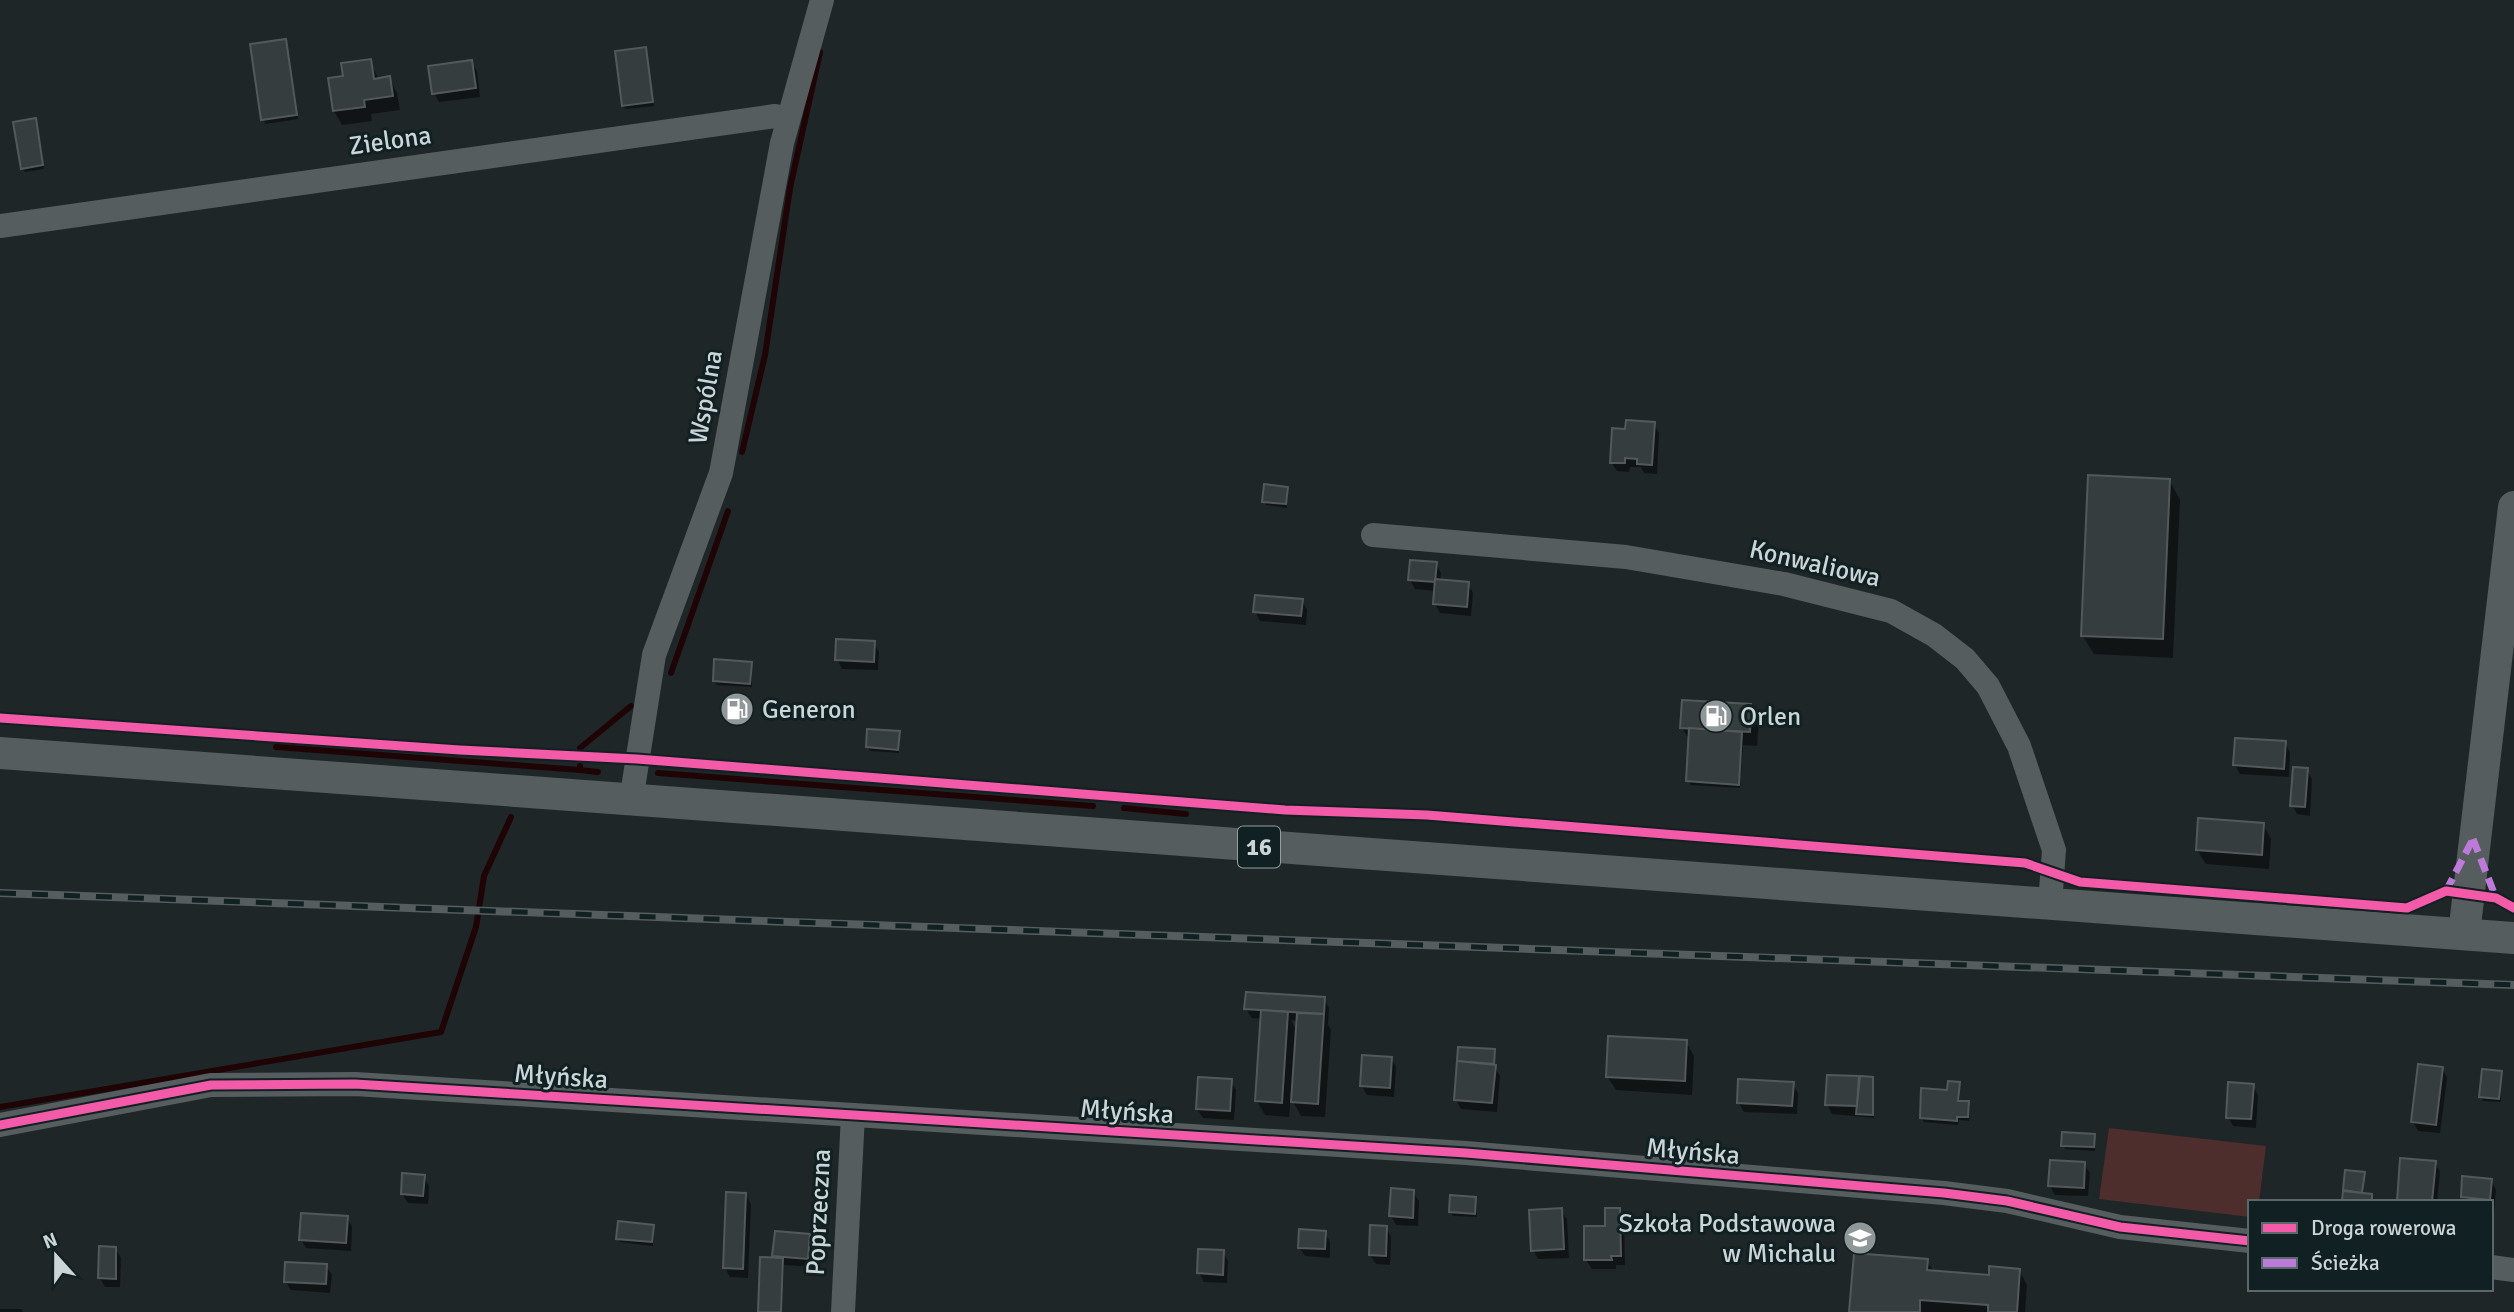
<svg xmlns="http://www.w3.org/2000/svg" width="2514" height="1312" viewBox="0 0 2514 1312" font-family="Signika,sans-serif">
	<style>
		.green { fill: #4e2d2d }
		.shadow { fill: #0007; fill-rule: evenodd }
		.lines { fill: none; stroke-linecap: round; stroke-linejoin: round }
		.stream { stroke: #1f0406; stroke-width: 6 }
		.building { fill: #363d3e; stroke: #53595b; stroke-width: 2 }
		.minor { stroke: #555d5f; stroke-width: 24 }
		.major { stroke: #555d5f; stroke-width: 32 }
		.rail-casing { stroke: #565d5e; stroke-width: 8 }
		.rail { stroke: #112022; stroke-width: 5; stroke-dasharray: 16; stroke-linecap: butt }
		.quiet { stroke: #bd7bd9; stroke-width: 7; stroke-dasharray: 14 7; stroke-linecap: butt }
		.cycleway-casing { stroke: #112022; stroke-width: 13 }
		.cycleway { stroke: #f35aa7; stroke-width: 9 }
		.labels { text-anchor: middle; stroke-width: 6; stroke-linejoin: round; paint-order: stroke }
		.shield { fill: #112022; stroke: #939ea0; stroke-width: 2 }
		.shield-label { font-size: 24px; font-weight: bold; fill: #cbd4d6 }
		.street-label { font-size: 26px; fill: #cbd4d6; stroke: #112022 }
		.poi-label { font-size: 26px; fill: #cbd4d6; stroke: #112022; text-anchor: start }
	</style>
	<rect width="100%" height="100%" fill="#1f2628"/>
	<polygon class="green" points="2109,1128 2266,1146 2259,1202 2250,1202 2250,1217 2099,1199"/>
	<g class="shadow">
		<polygon points="285,40 298,119 265,124 252,45"/>
		<polygon points="645,49 654,106 626,109 623,106"/>
		<polygon points="370,61 379,80 389,78 397,93 400,110 371,114 372,121 342,125 334,111 345,78"/>
		<polygon points="471,62 477,71 480,97 439,102 434,93"/>
		<polygon points="35,120 44,169 25,172 22,168"/>
		<polygon points="1654,424 1659,433 1657,474 1644,473 1641,467 1630,467 1629,472 1617,471 1611,462 1627,431"/>
		<polygon points="2169,480 2180,500 2173,658 2094,654 2082,635"/>
		<polygon points="1287,489 1287,508 1266,505 1264,501"/>
		<polygon points="1436,564 1441,573 1440,582 1468,584 1473,593 1471,616 1440,613 1435,604 1436,591 1415,589 1410,580"/>
		<polygon points="1302,601 1307,610 1306,625 1260,621 1255,611"/>
		<polygon points="874,643 879,652 878,670 842,669 837,659"/>
		<polygon points="751,663 752,687 717,685 714,681"/>
		<polygon points="1750,705 1759,720 1757,746 1743,745 1740,788 1690,785 1690,741 1682,728"/>
		<polygon points="899,733 899,753 870,751 868,747"/>
		<polygon points="2285,743 2290,752 2289,777 2240,774 2235,765"/>
		<polygon points="2307,770 2312,779 2310,816 2297,814 2292,805"/>
		<polygon points="2263,824 2271,839 2269,869 2206,864 2197,850"/>
		<path d="M1324,999L1329,1008L1328,1025L1331,1030L1325,1117L1301,1116L1291,1098L1289,1117L1265,1115L1257,1101L1262,1019L1252,1018L1246,1009ZM1291,1020L1298,1021L1297,1032Z"/>
		<polygon points="1686,1042 1694,1056 1692,1095 1616,1090 1607,1076"/>
		<polygon points="1494,1051 1495,1068 1500,1076 1497,1112 1461,1109 1456,1100 1459,1061"/>
		<polygon points="1391,1058 1396,1067 1394,1097 1367,1095 1362,1086"/>
		<polygon points="2442,1068 2447,1078 2440,1133 2418,1131 2413,1121"/>
		<polygon points="2501,1073 2501,1102 2483,1101 2481,1097"/>
		<polygon points="1858,1078 1861,1084 1872,1079 1874,1083 1874,1118 1832,1114 1827,1104"/>
		<polygon points="1231,1081 1236,1090 1234,1120 1203,1118 1197,1109"/>
		<polygon points="1959,1083 1960,1103 1968,1103 1970,1107 1969,1121 1959,1120 1958,1125 1924,1122 1922,1118"/>
		<polygon points="1793,1084 1798,1093 1797,1114 1744,1112 1738,1102"/>
		<polygon points="2253,1086 2258,1095 2256,1128 2233,1126 2228,1117"/>
		<polygon points="2094,1136 2095,1151 2065,1149 2063,1145"/>
		<polygon points="2435,1162 2440,1172 2437,1202 2398,1202"/>
		<polygon points="2084,1164 2090,1173 2088,1196 2055,1195 2050,1186"/>
		<polygon points="2364,1174 2364,1195 2371,1196 2375,1202 2344,1202 2345,1190"/>
		<polygon points="424,1177 429,1186 428,1204 408,1203 402,1194"/>
		<polygon points="2491,1180 2496,1190 2491,1247 2491,1202 2465,1202 2462,1197"/>
		<polygon points="1413,1192 1419,1201 1418,1226 1396,1225 1391,1216"/>
		<polygon points="745,1194 751,1204 748,1278 730,1277 725,1268"/>
		<polygon points="1475,1198 1477,1217 1453,1216 1451,1212"/>
		<polygon points="1561,1210 1567,1219 1569,1258 1538,1259 1533,1250"/>
		<polygon points="1619,1210 1624,1219 1625,1265 1616,1265 1616,1269 1592,1269 1586,1260"/>
		<polygon points="347,1217 352,1227 351,1251 306,1248 301,1239"/>
		<polygon points="653,1226 653,1246 620,1242 618,1238"/>
		<polygon points="1386,1227 1391,1237 1390,1265 1376,1264 1370,1255"/>
		<polygon points="1325,1232 1330,1242 1330,1258 1305,1256 1299,1247"/>
		<polygon points="809,1235 815,1245 813,1267 784,1265 782,1312 760,1312 776,1259 774,1255"/>
		<polygon points="115,1248 121,1258 120,1287 105,1287 100,1278"/>
		<polygon points="1223,1252 1228,1261 1227,1283 1204,1282 1199,1273"/>
		<polygon points="1927,1261 1934,1272 1990,1277 2019,1270 2027,1285 2025,1312 1851,1312"/>
		<polygon points="326,1266 332,1275 330,1293 291,1290 285,1281"/>
		<polygon points="0,1309 21,1309 23,1312 0,1312"/>
	</g>
	<g class="lines">
		<g class="stream">
			<polyline points="742,452 765,355 790,188 820,52"/>
			<polyline points="671,673 728,511"/>
			<polyline points="276,747 580,770 580,766"/>
			<polyline points="580,748 631,706"/>
			<polyline points="580,770 598,772"/>
			<polyline points="658,773 1093,806"/>
			<polyline points="1124,808 1186,814"/>
			<polyline points="0,1107 441,1032 476,927 484,876 511,817"/>
		</g>
	</g>
	<g class="building">
		<polygon points="286,39 297,115 261,120 250,44"/>
		<polygon points="646,47 653,102 622,106 615,51"/>
		<polygon points="371,59 374,79 390,76 393,96 364,100 365,107 333,111 328,78 343,76 341,63"/>
		<polygon points="472,60 476,88 432,94 428,66"/>
		<polygon points="36,118 43,165 21,169 13,122"/>
		<polygon points="1626,420 1655,422 1652,465 1637,464 1637,459 1625,458 1625,463 1610,463 1612,428 1625,429"/>
		<polygon points="2088,475 2170,479 2163,639 2081,636"/>
		<polygon points="1264,484 1288,487 1286,504 1262,502"/>
		<polygon points="1410,560 1437,562 1435,582 1408,580"/>
		<polygon points="1435,579 1469,582 1467,607 1433,604"/>
		<polygon points="1255,595 1303,599 1301,616 1253,612"/>
		<polygon points="836,639 875,641 874,662 835,660"/>
		<polygon points="714,659 752,662 750,684 713,681"/>
		<polygon points="1682,700 1751,704 1750,732 1680,728"/>
		<polygon points="1689,728 1742,732 1739,785 1686,781"/>
		<polygon points="867,729 900,731 898,750 866,747"/>
		<polygon points="2235,738 2286,741 2284,769 2233,765"/>
		<polygon points="2293,767 2308,768 2305,807 2290,806"/>
		<polygon points="2198,818 2264,823 2262,855 2196,850"/>
		<polygon points="1246,992 1325,997 1324,1014 1244,1009"/>
		<polygon points="1261,1010 1288,1012 1282,1103 1255,1101"/>
		<polygon points="1297,1013 1324,1014 1318,1104 1291,1102"/>
		<polygon points="1608,1036 1687,1040 1685,1081 1606,1077"/>
		<polygon points="1458,1047 1495,1049 1494,1064 1457,1061"/>
		<polygon points="1362,1055 1392,1057 1390,1088 1360,1086"/>
		<polygon points="1457,1061 1496,1065 1492,1103 1454,1100"/>
		<polygon points="2418,1064 2443,1067 2436,1125 2411,1122"/>
		<polygon points="2482,1069 2502,1071 2499,1099 2479,1097"/>
		<polygon points="1827,1075 1859,1076 1857,1106 1825,1105"/>
		<polygon points="1860,1076 1873,1077 1873,1115 1856,1114"/>
		<polygon points="1198,1077 1232,1079 1230,1111 1196,1109"/>
		<polygon points="1738,1079 1794,1082 1792,1106 1737,1103"/>
		<polygon points="1948,1081 1960,1082 1958,1101 1969,1101 1968,1117 1957,1117 1957,1121 1920,1118 1921,1088 1947,1090"/>
		<polygon points="2228,1082 2254,1084 2251,1119 2226,1118"/>
		<polygon points="2062,1132 2095,1134 2094,1147 2061,1146"/>
		<polygon points="2400,1158 2436,1161 2432,1202 2397,1202"/>
		<polygon points="2050,1160 2085,1162 2084,1188 2048,1186"/>
		<polygon points="2345,1170 2365,1172 2362,1193 2343,1190"/>
		<polygon points="402,1173 425,1175 423,1196 401,1194"/>
		<polygon points="2462,1176 2492,1179 2490,1200 2461,1197"/>
		<polygon points="1391,1188 1414,1190 1413,1218 1389,1216"/>
		<polygon points="2343,1191 2372,1194 2372,1202 2328,1202 2342,1201"/>
		<polygon points="726,1192 746,1193 743,1269 723,1268"/>
		<polygon points="1450,1195 1476,1197 1475,1214 1449,1212"/>
		<polygon points="1562,1208 1564,1249 1531,1251 1529,1210"/>
		<polygon points="1605,1208 1620,1208 1621,1256 1611,1256 1612,1260 1584,1260 1584,1226 1605,1226"/>
		<polygon points="301,1213 348,1216 346,1243 299,1240"/>
		<polygon points="618,1221 654,1225 652,1242 616,1239"/>
		<polygon points="1370,1225 1387,1226 1386,1256 1369,1255"/>
		<polygon points="1299,1229 1326,1231 1325,1249 1298,1248"/>
		<polygon points="775,1231 810,1234 808,1259 772,1256"/>
		<polygon points="99,1246 116,1247 116,1279 98,1278"/>
		<polygon points="1198,1249 1224,1250 1223,1275 1197,1273"/>
		<polygon points="1854,1253 1928,1259 1927,1270 1989,1275 1989,1266 2020,1269 2017,1312 1988,1312 1988,1305 1920,1300 1920,1312 1849,1312"/>
		<polygon points="760,1257 783,1258 781,1312 758,1312"/>
		<polygon points="285,1262 327,1264 326,1284 284,1282"/>
	</g>
	<g class="lines">
		<g class="minor">
			<polyline points="0,226 775,116 788,119"/>
			<polyline points="1373,535 1626,557 1784,584 1891,611 1934,635 1965,659 1988,686 2019,746 2054,850 2050,904"/>
			<polyline points="631,801 654,655 721,473 782,143 822,0"/>
			<polyline points="0,1125 211,1085 355,1084 1466,1153 1944,1193 2007,1201 2120,1227 2250,1241"/>
			<polyline points="2491,1267 2514,1270"/>
			<polyline points="843,1312 853,1115"/>
		</g>
		<g class="major">
			<polyline points="0,753 2514,938"/>
			<polyline points="2464,934 2514,507"/>
		</g>
		<defs>
			<polyline id="rail" points="0,893 2514,985"/>
		</defs>
		<use href="#rail" class="rail-casing"/>
		<use href="#rail" class="rail"/>
		<g class="quiet">
			<polyline points="2473,839 2496,898"/>
			<polyline points="2446,891 2473,839"/>
		</g>
		<defs>
			<g id="cycleway">
				<polyline points="0,718 460,750 637,759 1285,810 1427,815 2025,863 2080,882 2407,908 2446,891 2496,898 2514,908"/>
				<polyline points="0,1125 211,1085 355,1084 1466,1153 1944,1193 2007,1201 2120,1227 2250,1241"/>
			</g>
		</defs>
		<use href="#cycleway" class="cycleway-casing"/>
		<use href="#cycleway" class="cycleway"/>
	</g>
	<defs>
		<symbol id="fuel-disc" viewBox="-11 -11 22 22"><circle r="9.5" fill="#8f9799" stroke="#112022"/><path d="M-5.5-6h7V0h2V4h1.3V-2.5L3-4.5l.8-.8L6-3V5H2.5V1h-1V6h-7ZM-4.2-4.7v3.2H.2V-4.7Z" fill="#fff"/></symbol>
		<symbol id="school-disc" viewBox="-11 -11 22 22"><circle r="9.5" fill="#8f9799" stroke="#112022"/><path d="M0-5L7-2L0 1L-7-2ZM-4 1L0 2.5L4 1V4Q0 6-4 4Z" fill="#fff"/></symbol>
	</defs>
	<g fill-rule="evenodd">
		<use href="#fuel-disc" x="718" y="690" width="38" height="38"/>
		<use href="#fuel-disc" x="1697" y="697" width="38" height="38"/>
		<use href="#school-disc" x="1841" y="1219" width="38" height="38"/>
	</g>
	<g class="labels">
		<rect class="shield" x="1238" y="826.5" width="42" height="41" rx="5"/>
		<g class="shield-label">
			<text x="1259" y="855">16</text>
		</g>
		<g class="street-label">
			<text transform="translate(390 140) rotate(-8)" y="9">Zielona</text>
			<text transform="translate(705 397) rotate(-80)" y="9">Wspólna</text>
			<text transform="translate(1815 563) rotate(13)" y="9">Konwaliowa</text>
			<text transform="translate(561 1076) rotate(4)" y="9">Młyńska</text>
			<text transform="translate(1127 1111) rotate(4)" y="9">Młyńska</text>
			<text transform="translate(1693 1151) rotate(5)" y="9">Młyńska</text>
			<text transform="translate(818 1212) rotate(-87)" y="9">Poprzeczna</text>
		</g>
		<g class="poi-label">
			<text x="762" y="718">Generon</text>
			<text x="1740" y="725">Orlen</text>
			<text x="1836" y="1232" text-anchor="end">Szkoła Podstawowa<tspan x="1836" dy="30">w Michalu</tspan></text>
		</g>
	</g>
	<rect x="2248" y="1200" width="245" height="91" fill="#112022" stroke="#5b686a" stroke-width="2"/>
	<rect x="2262" y="1223" width="35" height="10" fill="#f35aa7" stroke="#5b686a" stroke-width="2"/>
	<text x="2311" y="1235" font-size="21" fill="#cbd4d6">Droga rowerowa</text>
	<rect x="2262" y="1258" width="35" height="10" fill="#bd7bd9" stroke="#5b686a" stroke-width="2"/>
	<text x="2311" y="1270" font-size="21" fill="#cbd4d6">Ścieżka</text>
	<g transform="translate(56 1256) rotate(339)" stroke="#112022" stroke-width="5" paint-order="stroke">
	<path d="M0-5L12 26L0 18L-12 26Z" fill="#cbd4d6"/>
	<text y="-10" font-size="19" font-weight="bold" text-anchor="middle" fill="#cbd4d6">N</text>
	</g>
</svg>
